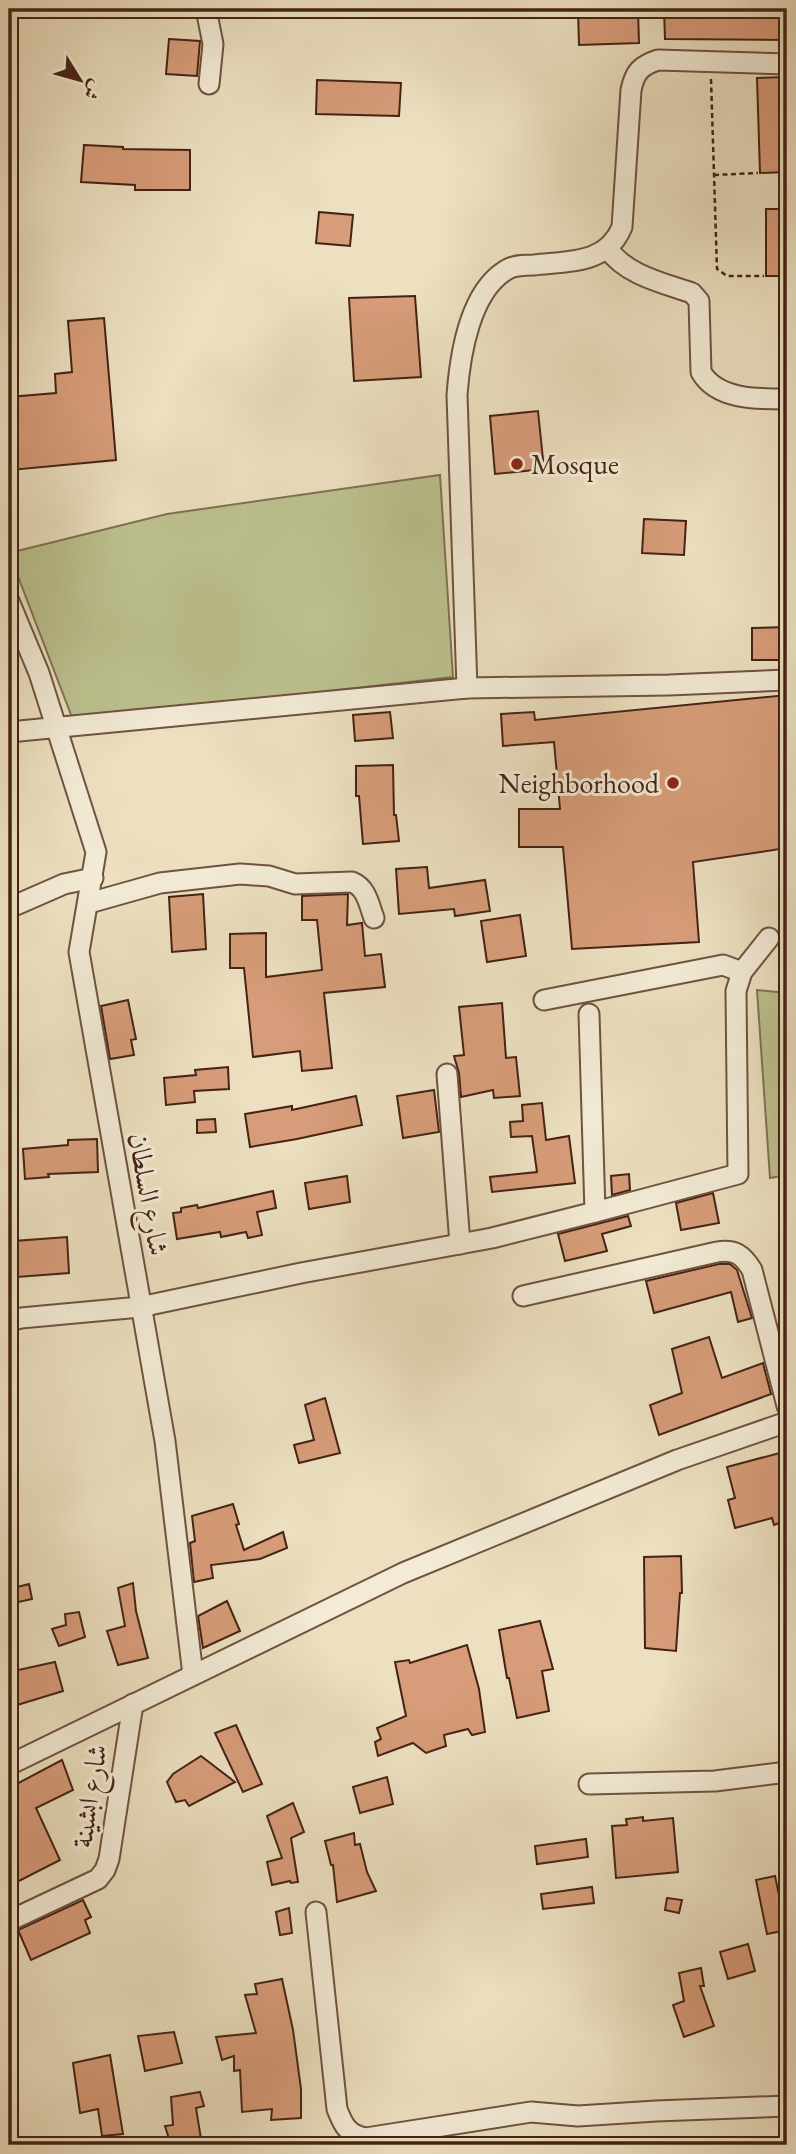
<svg xmlns="http://www.w3.org/2000/svg" width="796" height="2154" viewBox="0 0 796 2154" font-family="'EB Garamond',Amiri,serif">
	<style>
		.green { fill: #bcc18f; stroke: #807252; stroke-width: 2 }
		.building { fill: #d79c79; stroke: #452215; stroke-width: 2 }
		.lines { fill: none; stroke-linecap: round; stroke-linejoin: round }
		.minor-casing { stroke: #6f5240; stroke-width: 23 }
		.path { stroke: #452215; stroke-width: 2.5; stroke-dasharray: 5 3.5; stroke-linecap: butt }
		.minor { stroke: #f3ebd6; stroke-width: 19 }
		.poi-dot { fill: #8f2418; stroke: #f3ebd6; stroke-width: 2.5 }
		.labels { text-anchor: middle; stroke-width: 6; stroke-linejoin: round; paint-order: stroke }
		.poi-label { font-size: 28px; fill: #452215; stroke: #f3ebd6; text-anchor: start }
		.street-label { font-size: 28px; fill: #452215; stroke: #f3ebd6 }
	</style>
	<rect width="100%" height="100%" fill="#ece0c0"/>
	<filter id="stains"><feTurbulence type="fractalNoise" baseFrequency=".00286" numOctaves="4"/><feColorMatrix values="0 0 0 0 .2 0 0 0 0 .09 0 0 0 0 .02 0 0 0 .5 -.17"/></filter>
	<radialGradient id="worn" r=".72"><stop offset=".6" stop-color="#630" stop-opacity="0"/><stop offset="1" stop-color="#630" stop-opacity=".3"/></radialGradient>
	<g class="green">
		<polygon points="440,475 453,677 73,720 9,553 167,514"/>
		<polygon points="757,990 787,993 787,1175 770,1178"/>
	</g>
	<g class="building">
		<polygon points="578,9 638,9 639,43 579,45"/>
		<polygon points="664,9 785,9 785,40 665,39"/>
		<polygon points="169,39 200,41 197,76 166,74"/>
		<polygon points="787,77 787,172 760,173 757,78"/>
		<polygon points="317,80 401,83 399,116 316,114"/>
		<polygon points="84,145 123,147 123,149 190,150 190,190 135,190 135,185 81,182"/>
		<rect x="766" y="209" width="21" height="67"/>
		<polygon points="319,212 353,215 350,246 316,243"/>
		<polygon points="415,296 421,377 354,381 349,298"/>
		<polygon points="104,318 116,460 11,470 9,397 56,393 55,374 72,372 68,321"/>
		<polygon points="538,411 544,469 495,474 490,416"/>
		<polygon points="644,519 686,521 684,555 642,553"/>
		<polygon points="787,627 787,660 752,660 752,628"/>
		<polygon points="787,695 787,848 693,862 699,942 572,949 563,847 519,847 519,809 560,809 554,742 503,746 501,714 534,712 535,720"/>
		<polygon points="390,712 393,738 355,741 353,715"/>
		<polygon points="393,765 394,815 396,815 399,841 363,844 359,796 356,796 356,766"/>
		<polygon points="427,867 429,888 485,880 490,911 455,916 454,909 399,914 396,869"/>
		<polygon points="203,894 206,949 172,952 169,897"/>
		<polygon points="348,894 347,925 362,923 365,956 381,954 385,987 324,993 332,1068 302,1071 300,1051 253,1057 244,968 230,968 230,934 266,933 266,977 322,970 317,920 302,920 302,896"/>
		<polygon points="520,915 526,956 487,962 481,921"/>
		<polygon points="128,1000 136,1039 131,1040 134,1055 110,1059 101,1006"/>
		<polygon points="502,1003 506,1058 516,1057 520,1096 494,1098 493,1090 461,1097 459,1073 454,1056 464,1055 459,1007"/>
		<polygon points="228,1067 229,1089 194,1091 195,1102 166,1105 164,1078 196,1075 195,1070"/>
		<polygon points="434,1090 439,1132 403,1138 397,1096"/>
		<polygon points="356,1096 362,1125 297,1139 250,1147 245,1114 292,1106 292,1110"/>
		<polygon points="542,1103 546,1140 569,1136 575,1183 492,1192 490,1177 537,1172 532,1136 511,1137 510,1122 523,1121 522,1105"/>
		<polygon points="215,1119 216,1132 197,1133 197,1120"/>
		<polygon points="97,1139 98,1172 48,1174 49,1177 25,1179 23,1149 68,1145 68,1140"/>
		<polygon points="629,1174 630,1190 612,1195 611,1176"/>
		<polygon points="347,1176 350,1202 309,1209 305,1183"/>
		<polygon points="273,1191 276,1208 257,1212 262,1235 248,1238 246,1232 221,1237 220,1232 177,1239 173,1213 181,1212 181,1208 197,1205 198,1208"/>
		<polygon points="713,1193 719,1223 681,1230 676,1203"/>
		<polygon points="628,1216 631,1226 602,1234 607,1251 565,1261 558,1234"/>
		<polygon points="67,1237 69,1273 17,1277 14,1241"/>
		<polygon points="719,1264 730,1264 737,1270 752,1318 738,1322 731,1292 654,1313 646,1281"/>
		<polygon points="709,1337 722,1378 763,1363 771,1394 659,1435 650,1405 682,1393 672,1349"/>
		<polygon points="325,1398 340,1453 299,1463 294,1445 314,1440 305,1405"/>
		<polygon points="787,1451 787,1520 774,1525 772,1518 735,1528 728,1500 735,1498 727,1467"/>
		<polygon points="233,1504 239,1524 236,1525 244,1550 283,1532 287,1548 260,1559 211,1565 213,1578 194,1582 190,1543 195,1541 192,1516"/>
		<polygon points="681,1556 682,1593 680,1593 676,1651 645,1648 644,1557"/>
		<polygon points="133,1583 136,1611 148,1658 118,1665 107,1631 125,1626 118,1588"/>
		<polygon points="29,1584 32,1599 9,1604 9,1589"/>
		<polygon points="227,1601 240,1631 203,1648 198,1616"/>
		<polygon points="79,1612 85,1637 59,1646 52,1629 66,1625 65,1614"/>
		<polygon points="540,1621 553,1669 542,1671 549,1711 517,1718 509,1678 507,1678 499,1630"/>
		<polygon points="467,1645 479,1689 485,1732 472,1735 468,1729 444,1735 446,1746 426,1753 413,1743 378,1756 375,1742 381,1739 377,1728 406,1716 395,1662 409,1660 410,1663"/>
		<polygon points="55,1662 63,1691 14,1706 9,1687 9,1672"/>
		<polygon points="236,1725 262,1784 243,1792 215,1733"/>
		<polygon points="201,1756 235,1782 189,1806 185,1800 176,1802 167,1782 173,1774"/>
		<polygon points="62,1760 73,1790 36,1808 60,1860 9,1886 9,1788"/>
		<polygon points="387,1777 393,1804 360,1813 353,1787"/>
		<polygon points="293,1803 304,1832 291,1838 298,1882 291,1883 290,1881 272,1885 267,1862 282,1858 267,1816"/>
		<polygon points="643,1817 643,1821 673,1818 678,1872 616,1878 612,1826 627,1825 626,1819"/>
		<polygon points="354,1833 355,1845 360,1844 367,1872 376,1891 337,1902 333,1865 331,1865 325,1841"/>
		<polygon points="586,1839 588,1857 537,1864 535,1846"/>
		<polygon points="775,1876 779,1895 787,1894 787,1930 767,1934 756,1880"/>
		<polygon points="592,1887 594,1903 543,1909 541,1894"/>
		<polygon points="667,1898 682,1900 679,1913 665,1910"/>
		<polygon points="83,1900 91,1917 85,1920 90,1933 31,1960 18,1930"/>
		<polygon points="289,1908 292,1933 280,1935 276,1912"/>
		<polygon points="748,1944 755,1971 728,1979 720,1952"/>
		<polygon points="701,1968 704,1986 700,1986 714,2026 684,2037 673,2005 684,2001 679,1973"/>
		<polygon points="282,1979 293,2030 301,2089 301,2118 271,2120 272,2109 242,2112 240,2070 234,2071 234,2056 222,2060 216,2037 256,2033 245,1995 257,1994 255,1984"/>
		<polygon points="174,2032 182,2063 145,2071 138,2036"/>
		<polygon points="110,2055 123,2134 102,2136 98,2109 80,2113 73,2063"/>
		<polygon points="200,2092 204,2106 196,2108 202,2145 171,2145 165,2126 173,2125 171,2097"/>
	</g>
	<g class="lines">
		<defs>
			<g id="minor">
				<polyline points="206,9 213,44 209,84"/>
				<path d="M608,249C626,275 663,283 692,293L699,301L701,372C717,400 758,399 787,399"/>
				<polyline points="9,601 39,673 96,852 79,952 165,1441 193,1675"/>
				<path d="M467,688L457,395C460,355 470,290 508,269C515,265 526,265 534,265C569,261 607,264 622,227L631,90C635,72 640,66 658,60L787,64"/>
				<polyline points="9,732 467,688 669,685 787,680"/>
				<path d="M89,903L160,883L240,874L269,876L295,884L352,882C367,888 369,905 374,918"/>
				<polyline points="9,908 64,884 93,878"/>
				<polyline points="544,1000 723,965 742,972"/>
				<polyline points="447,1074 460,1244"/>
				<polyline points="595,1212 738,1174 736,991 742,972 769,938"/>
				<path d="M523,1296L717,1252C735,1249 743,1255 752,1270L787,1406"/>
				<polyline points="9,1321 21,1318 140,1307 301,1273 492,1238 595,1212 589,1014"/>
				<polyline points="9,1765 403,1573 677,1460 787,1422"/>
				<polyline points="589,1784 715,1781 787,1772"/>
				<path d="M316,1912L337,2109C343,2125 348,2135 366,2138L531,2112L578,2116L656,2111L787,2106"/>
				<polyline points="9,1921 98,1879 105,1870 109,1859 133,1704"/>
			</g>
		</defs>
		<use href="#minor" class="minor-casing"/>
		<g class="path">
			<polyline points="711,79 717,269 727,276 764,276"/>
			<polyline points="714,175 758,173"/>
		</g>
		<use href="#minor" class="minor"/>
	</g>
	<g class="poi-dot">
		<circle cx="517" cy="464" r="7"/>
		<circle cx="673" cy="783" r="7"/>
	</g>
	<g class="labels">
		<g class="poi-label">
			<text x="531" y="474">Mosque</text>
			<text x="659" y="793" text-anchor="end">Neighborhood</text>
		</g>
		<g class="street-label">
			<text transform="translate(149 1194) rotate(80)" y="10">شارع السلطان</text>
			<text transform="translate(89 1796) rotate(-81)" y="10">شارع ابشينة</text>
		</g>
	</g>
	<rect width="796" height="2154" fill="none" stroke="#ece0c0" stroke-width="35"/>
	<rect x="10" y="10" width="775" height="2133" fill="none" stroke="#452215" stroke-width="3.5"/>
	<rect x="18" y="18" width="761" height="2119" fill="none" stroke="#452215" stroke-width="2"/>
	<g transform="translate(80 80) rotate(127)" stroke="#f3ebd6" stroke-width="5" paint-order="stroke">
	<path d="M0-5L12 26L0 18L-12 26Z" fill="#452215"/>
	<text y="-10" font-size="19" font-weight="bold" text-anchor="middle" fill="#452215">ش</text>
	</g>
	<rect width="100%" height="100%" filter="url(#stains)"/>
	<rect width="100%" height="100%" fill="url(#worn)"/>
</svg>
